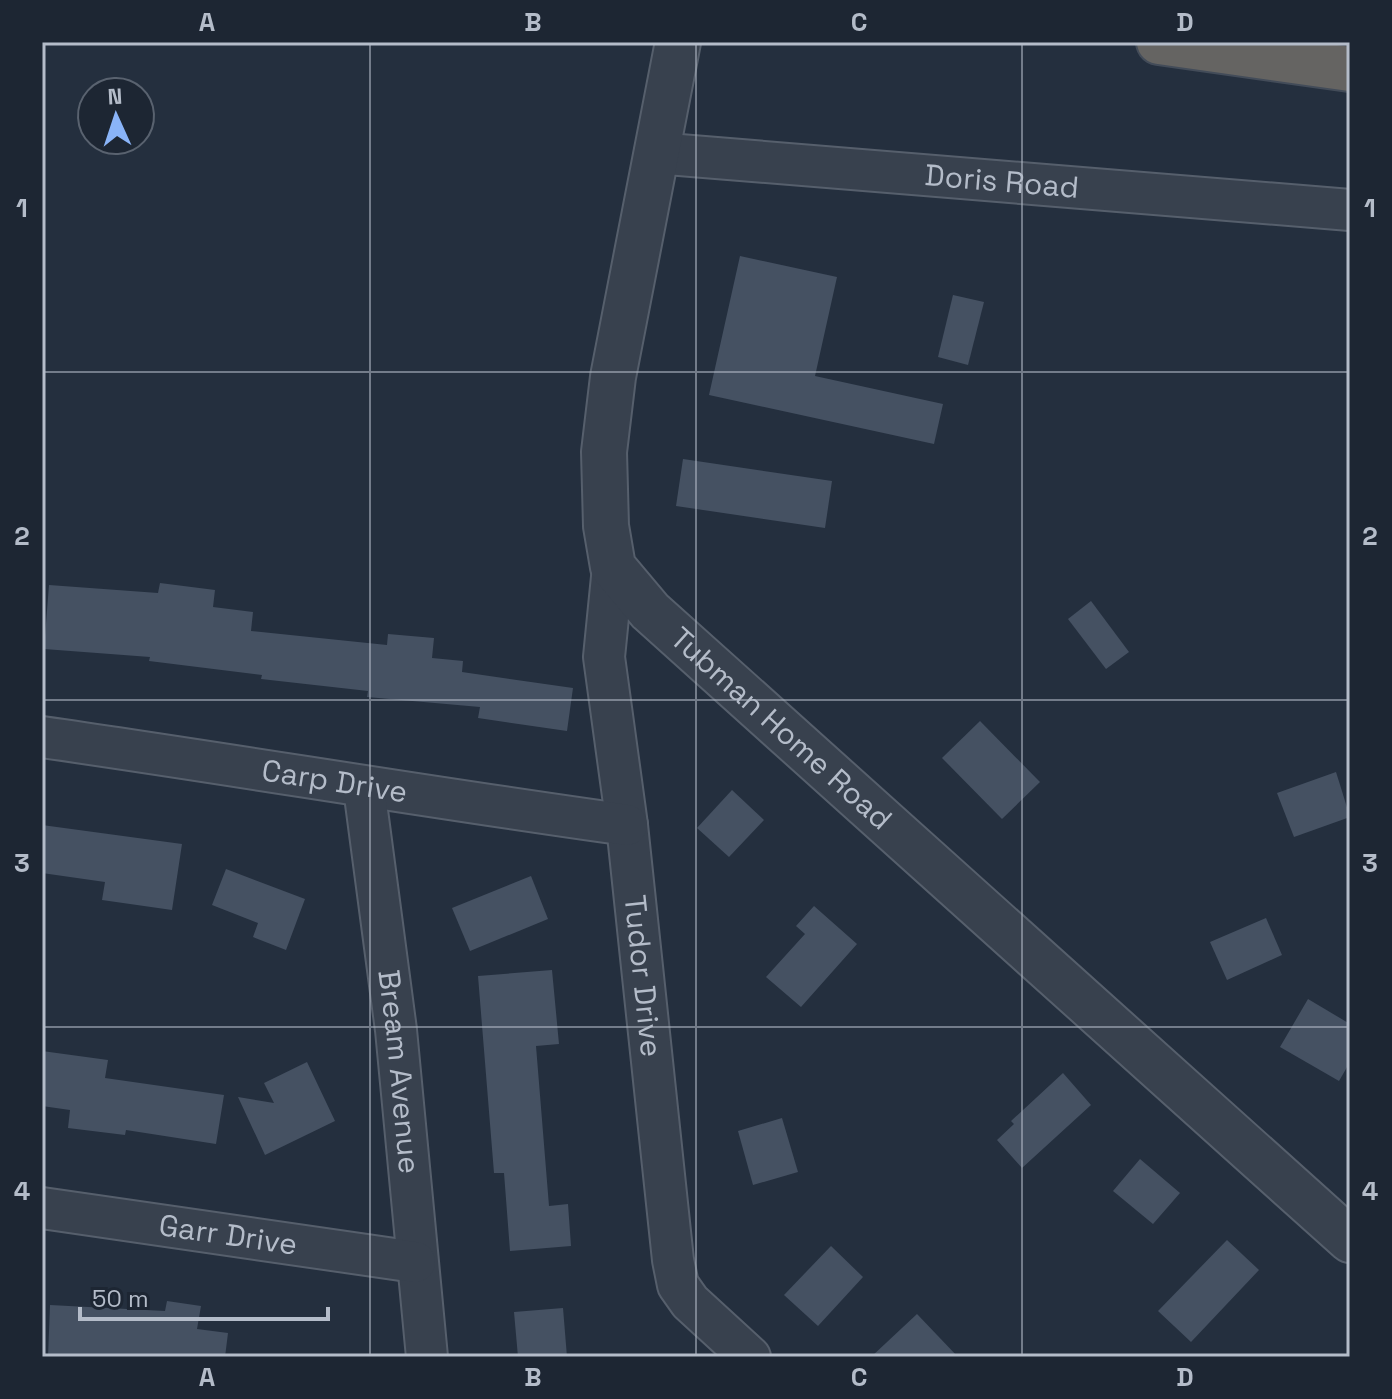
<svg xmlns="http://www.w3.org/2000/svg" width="1392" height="1399" viewBox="0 0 1392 1399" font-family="'Space Grotesk',sans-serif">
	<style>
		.building { fill: #455162 }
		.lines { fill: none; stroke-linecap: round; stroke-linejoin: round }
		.minor-casing { stroke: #565f6c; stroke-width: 44 }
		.tertiary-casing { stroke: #565f6c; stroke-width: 48 }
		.trunk-casing { stroke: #434c59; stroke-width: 48 }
		.minor { stroke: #38414e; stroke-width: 40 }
		.tertiary { stroke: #38414e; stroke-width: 44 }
		.trunk { stroke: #656462; stroke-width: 44 }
		.grid { fill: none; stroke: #b4bcc9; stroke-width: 2; stroke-opacity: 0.55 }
		.labels { text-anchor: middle; stroke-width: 8; stroke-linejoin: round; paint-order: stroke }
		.street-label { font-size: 30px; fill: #b4bcc9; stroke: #1d2633 }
		.neatline { fill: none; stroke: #b4bcc9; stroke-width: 3 }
		.grid-label { font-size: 26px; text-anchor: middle; font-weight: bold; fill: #b4bcc9 }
	</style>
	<rect width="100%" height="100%" fill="#242f3e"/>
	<g class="building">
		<polygon points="740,256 837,277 815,376 943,404 934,444 709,395"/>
		<polygon points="953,295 984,302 968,365 938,357"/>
		<polygon points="683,459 832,481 825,528 676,506"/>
		<polygon points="160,583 215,590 213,607 253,612 251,631 387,645 388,634 434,638 432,658 463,661 462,672 573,688 567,731 478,718 480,707 367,697 368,691 261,679 262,675 149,661 150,657 44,649 49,585 158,593"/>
		<polygon points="1091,601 1129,652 1106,669 1068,619"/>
		<polygon points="980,721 1040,782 1002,819 942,758"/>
		<polygon points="1336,772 1350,817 1294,837 1277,793"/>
		<polygon points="732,790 764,820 729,857 697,828"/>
		<polygon points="42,825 182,844 172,910 102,900 105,882 42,873"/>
		<polygon points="226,869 305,899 286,950 253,937 258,923 212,905"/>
		<polygon points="531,876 548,919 470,951 452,908"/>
		<polygon points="814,906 857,944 801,1007 766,977 805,934 796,926"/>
		<polygon points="1266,918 1282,955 1227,980 1210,942"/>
		<polygon points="552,970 559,1044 536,1046 549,1206 568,1204 571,1246 510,1251 504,1173 494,1173 478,976"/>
		<polygon points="1308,999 1350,1024 1350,1062 1339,1081 1280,1047"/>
		<polygon points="42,1051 108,1060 105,1078 224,1095 216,1144 126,1130 125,1135 68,1128 70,1110 42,1106"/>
		<polygon points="307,1062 335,1121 265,1155 238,1097 274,1103 264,1083"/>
		<polygon points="1063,1073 1091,1105 1022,1168 997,1140 1014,1124 1011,1121"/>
		<polygon points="782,1118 798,1172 753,1185 738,1131"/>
		<polygon points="1140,1159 1180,1193 1153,1224 1113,1191"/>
		<polygon points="1227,1240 1259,1270 1191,1342 1158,1311"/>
		<polygon points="831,1246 863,1277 818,1326 784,1295"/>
		<polygon points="167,1301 201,1306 197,1329 228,1333 225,1357 48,1357 50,1305 165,1311"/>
		<polygon points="563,1308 567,1357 518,1357 514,1312"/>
		<polygon points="917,1314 958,1357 871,1357"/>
	</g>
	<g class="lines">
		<defs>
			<g id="minor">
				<path id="s1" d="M655,153L1350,210"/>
				<path id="s2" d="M613,567L604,657L627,825L673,1260L678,1285L690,1302L750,1357"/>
				<path id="s3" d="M42,737C237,765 432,798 627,825"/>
				<path id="s4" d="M364,788L396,1030L427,1357"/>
				<path id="s5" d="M42,1208L415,1262"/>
			</g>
			<g id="tertiary">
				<path id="s6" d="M678,42L613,377L604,452L606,526L613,567L650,611L1350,1240"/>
			</g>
			<polyline id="trunk" points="1159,42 1350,69"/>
		</defs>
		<use href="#minor" class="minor-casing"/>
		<use href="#tertiary" class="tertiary-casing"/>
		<use href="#trunk" class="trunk-casing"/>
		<use href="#minor" class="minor"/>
		<use href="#tertiary" class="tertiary"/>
		<use href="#trunk" class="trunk"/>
	</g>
	<path class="grid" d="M370,42V1357M696,42V1357M1022,42V1357M42,372H1350M42,700H1350M42,1027H1350"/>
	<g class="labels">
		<g class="street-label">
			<text dy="10" stroke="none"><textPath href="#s1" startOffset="348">Doris Road</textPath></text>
			<text dy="10" stroke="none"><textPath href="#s6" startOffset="766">Tubman Home Road</textPath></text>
			<text dy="10" stroke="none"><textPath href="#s3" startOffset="296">Carp Drive</textPath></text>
			<text dy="10" stroke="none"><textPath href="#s2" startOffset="412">Tudor Drive</textPath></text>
			<text dy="10" stroke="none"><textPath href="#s4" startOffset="286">Bream Avenue</textPath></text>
			<text dy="10" stroke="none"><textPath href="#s5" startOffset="188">Garr Drive</textPath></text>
		</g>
	</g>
	<rect width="1392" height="1399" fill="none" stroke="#1d2633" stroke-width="88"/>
	<g transform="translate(116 116) rotate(357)"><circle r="38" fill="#1d2633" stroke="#59626f" stroke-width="2"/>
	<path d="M0-6L14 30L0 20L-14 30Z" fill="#8ab4f8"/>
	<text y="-12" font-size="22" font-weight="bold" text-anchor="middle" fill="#b4bcc9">N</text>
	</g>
	<path d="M80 1307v12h248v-12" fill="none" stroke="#b4bcc9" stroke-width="4"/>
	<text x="92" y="1307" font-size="24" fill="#b4bcc9" stroke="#1d2633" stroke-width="6" paint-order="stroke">50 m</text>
	<rect x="44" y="44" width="1304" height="1311" class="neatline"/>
	<g class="grid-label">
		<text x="207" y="31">A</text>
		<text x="533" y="31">B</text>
		<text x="859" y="31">C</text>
		<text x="1185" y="31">D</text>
		<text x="22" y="217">1</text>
		<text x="1370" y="217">1</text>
		<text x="22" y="545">2</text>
		<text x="1370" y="545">2</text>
		<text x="22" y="872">3</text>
		<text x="1370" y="872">3</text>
		<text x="22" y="1200">4</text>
		<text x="1370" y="1200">4</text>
		<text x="207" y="1386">A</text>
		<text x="533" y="1386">B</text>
		<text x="859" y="1386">C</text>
		<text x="1185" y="1386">D</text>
	</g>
</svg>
